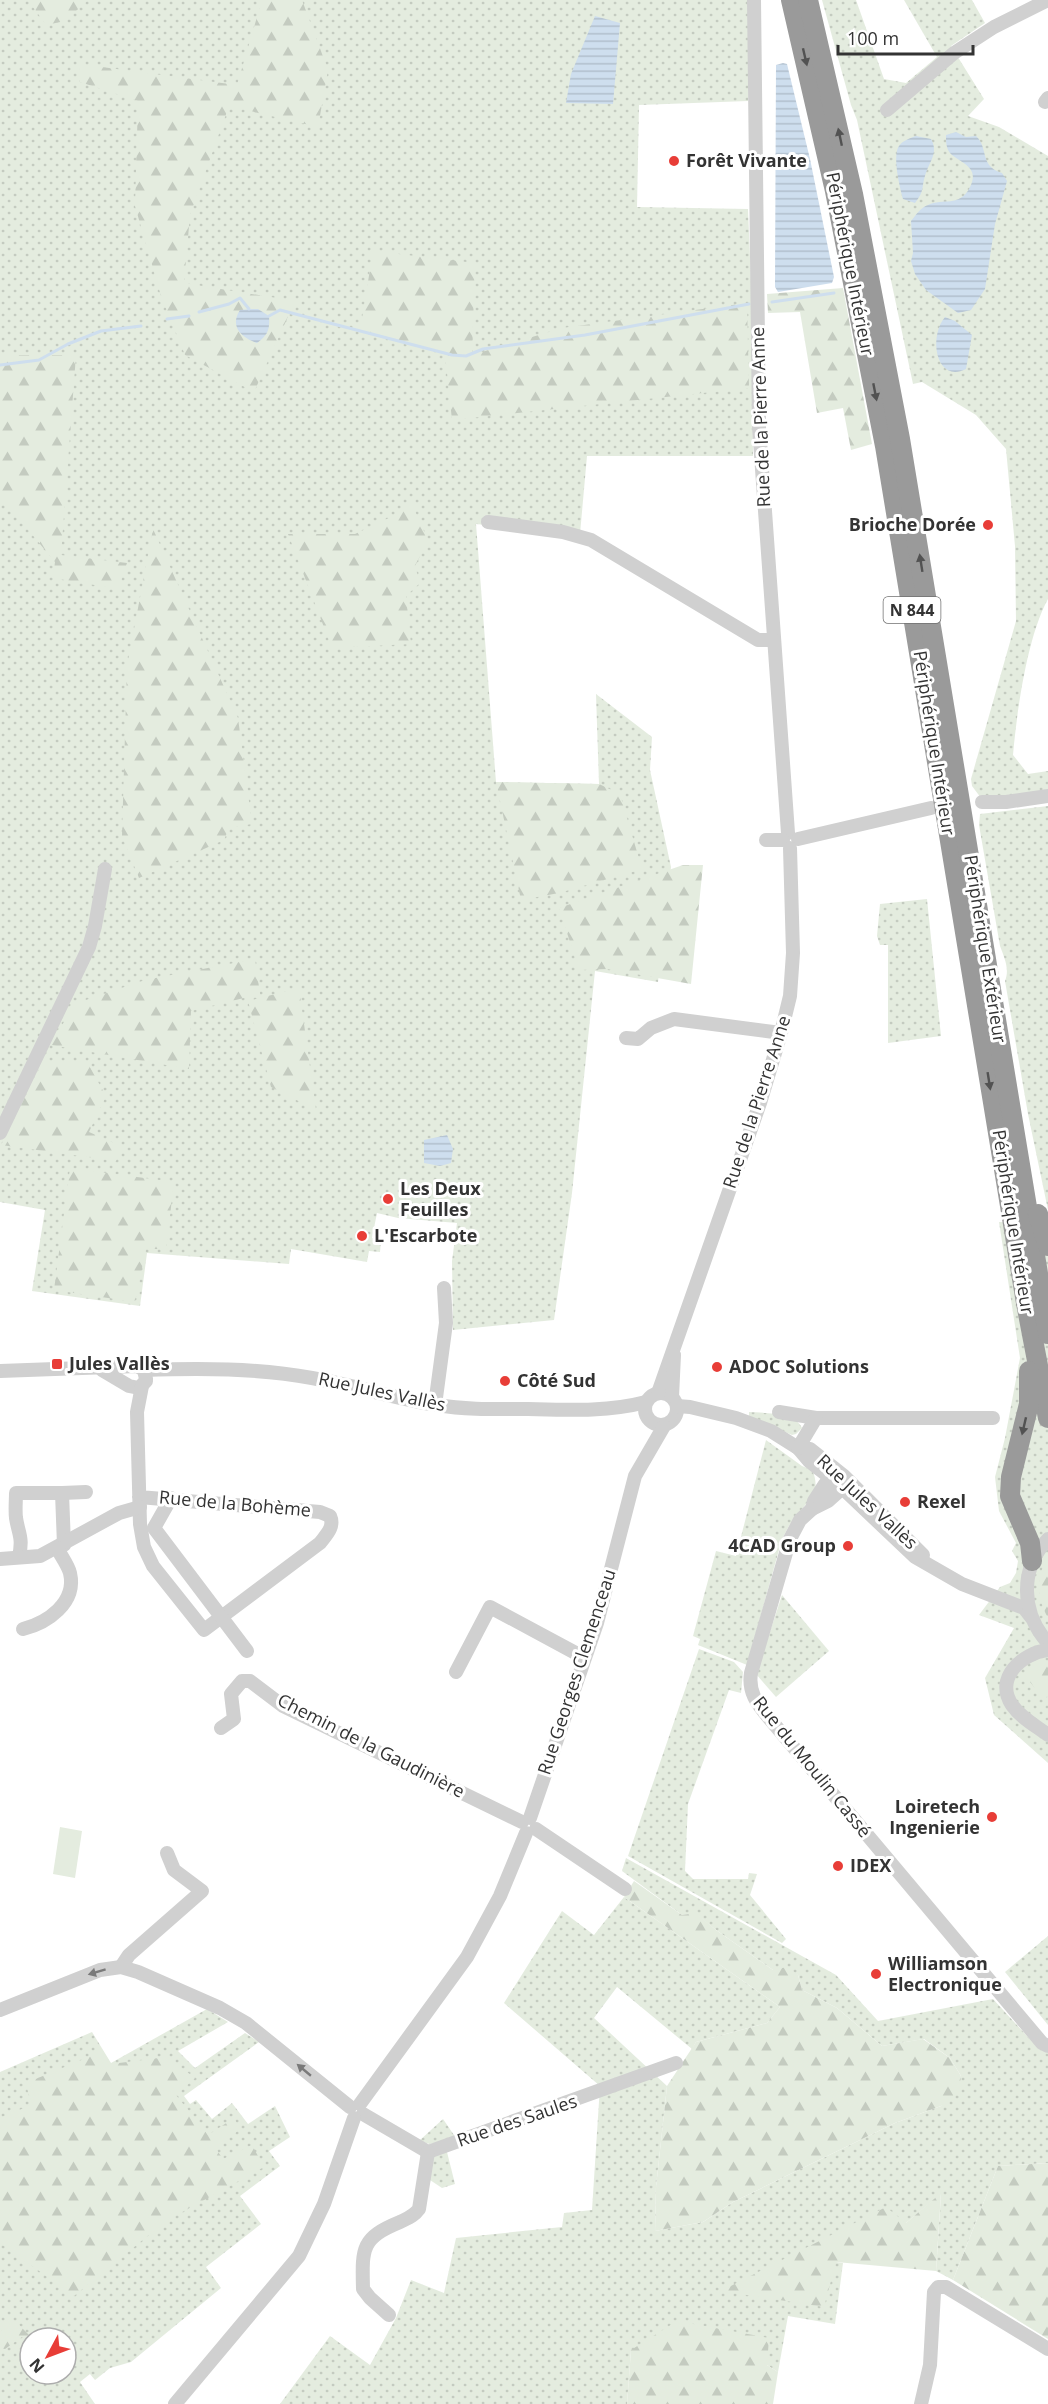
<svg xmlns="http://www.w3.org/2000/svg" width="1048" height="2404" viewBox="0 0 1048 2404" font-family="'Open Sans',sans-serif">
	<style>
		.grass { fill: url(#grass-dots); fill-rule: evenodd }
		.forest { fill: url(#forest-firs) }
		.pitch { fill: #e4ecdf }
		.water { fill: url(#water-rules) }
		.lines { fill: none; stroke-linecap: round; stroke-linejoin: round }
		.stream { stroke: #cedeee; stroke-width: 3 }
		.minor { stroke: #d0d0d0; stroke-width: 14 }
		.highway { stroke: #9a9a9a; stroke-width: 20 }
		.oneway { fill: #525252 }
		.oneway2 { fill: #7a7a7a }
		.poi-dot { fill: #e83d37; stroke: #fff; stroke-width: 2 }
		.labels { text-anchor: middle; stroke-width: 6; stroke-linejoin: round; paint-order: stroke }
		.shield { fill: #fff; stroke: #707070; stroke-width: 1.5 }
		.shield-label { font-size: 16px; font-weight: bold; fill: #333 }
		.poi-label { font-size: 18px; font-weight: bold; fill: #333; stroke: #fff; text-anchor: start }
		.street-label { font-size: 18px; fill: #333; stroke: #fff }
	</style>
	<defs>
		<pattern id="grass-dots" width="8" height="8" patternUnits="userSpaceOnUse" patternTransform="scale(1.5)"><rect width="8" height="8" fill="#e4ecdf"/><path d="M2 2h.1M6 6h.1" fill="none" stroke="#c4cbc0" stroke-width="1.8" stroke-linecap="round"/></pattern>
		<pattern id="forest-firs" width="22" height="20" patternUnits="userSpaceOnUse" patternTransform="scale(1.5)"><rect width="22" height="20" fill="#e4ecdf"/><path d="M5 1l3.5 6h-7zM16 11l3.5 6h-7z" fill="#c4cbc0"/></pattern>
		<pattern id="water-rules" width="6" height="5" patternUnits="userSpaceOnUse" patternTransform="scale(1.5)"><rect width="6" height="5" fill="#cedeee"/><path d="M0 2.5h6" fill="none" stroke="#b1bfcd"/></pattern>
	</defs>
	<rect width="100%" height="100%" fill="#fff"/>
	<g class="grass">
		<polygon points="0,0 748,0 748,101 639,105 637,207 748,209 752,305 753,456 587,456 580,534 476,524 496,782 599,784 596,694 652,737 650,770 671,867 658,982 595,971 572,1193 554,1320 453,1330 452,1261 457,1223 398,1218 377,1213 372,1238 381,1240 380,1252 369,1251 367,1262 291,1249 289,1264 147,1253 140,1306 32,1291 45,1210 0,1202"/>
		<path d="M822,0H856L884,79L906,83L937,57L904,0H972L985,23L951,46L984,99L968,116L999,127L1048,156V599C1027,637 1017,711 1013,755L1028,774L1048,771V789L1035,793L981,798L972,786L971,779L1016,621L1015,546L1006,449L976,415L922,382L913,384L857,120L851,105Z"/>
		<path d="M1048,806V1210L1028,1114L1005,981C1010,969 1004,957 1000,946L979,825L980,814Z"/>
		<polygon points="927,899 941,1036 888,1043 888,945 880,945 877,936 880,904"/>
		<polygon points="999,1222 1048,1223 1048,1763 994,1715 985,1678 1014,1628 979,1615 1000,1587 1010,1583 1016,1573 1018,1561 1012,1551 1016,1543 999,1511 995,1477 1005,1438 1020,1358"/>
		<path d="M749,1412C764,1413 796,1412 802,1428L796,1434L792,1435L749,1416Z"/>
		<path d="M766,1440L802,1466L812,1470C816,1478 816,1484 815,1493L790,1524L782,1539L747,1665L698,1645L700,1639L693,1636L716,1551L736,1556Z"/>
		<polygon points="782,1595 829,1651 776,1697 756,1674"/>
		<polygon points="699,1649 734,1662 743,1672 741,1693 729,1690 688,1804 685,1871 693,1879 748,1879 749,1873 757,1874 750,1895 786,1939 782,1943 628,1856"/>
		<polygon points="626,1858 836,1975 878,2021 993,1999 1039,2049 1048,2053 1048,2163 998,2166 953,2280 936,2271 941,2194 906,2223 836,2262 843,2263 835,2324 788,2316 778,2372 767,2365 631,2350 627,2404 280,2404 330,2336 370,2365 396,2318 411,2280 444,2293 456,2238 562,2227 564,2213 592,2210 600,2086 504,2003 562,1911 594,1935 624,1897 780,2007 767,2023 696,2042 692,2049 617,1987 594,2018 667,2086 656,2187 655,2231 703,2222 733,2202 895,2123 941,2106 961,2076 950,2058 924,2039 882,2046 837,2008 802,1990 798,1975 773,1970 716,1930 696,1914 682,1915 622,1871"/>
		<polygon points="1048,1936 1048,2025 1005,1972"/>
		<path d="M207,2009L228,2022L178,2051L195,2068L245,2033L259,2042L184,2096L190,2104L196,2100L212,2119L232,2103L248,2124L275,2106L290,2137L269,2151L280,2166L240,2196L261,2224L206,2267L221,2288L131,2362L110,2368L95,2380L90,2374L80,2382L95,2404H0V2072L92,2032L111,2063ZM30,2338H66V2374H30Z"/>
		<polygon points="443,2119 456,2138 430,2144 419,2141"/>
		<polygon points="447,2152 455,2184 442,2188 430,2180 430,2154"/>
	</g>
	<g class="forest">
		<polygon points="28,0 88,0 65,21 46,25"/>
		<polygon points="262,0 302,0 328,70 318,127 229,106 190,215 184,283 295,301 254,392 185,355 161,296 135,206 138,101 80,82 79,64 237,85"/>
		<polygon points="373,251 475,263 472,355 562,328 747,303 749,388 452,420 445,354 360,331"/>
		<polygon points="843,288 872,444 851,450 843,408 817,413 800,312 768,313 767,294"/>
		<polygon points="0,355 76,355 61,555 127,563 118,589 53,578 55,562 0,496"/>
		<polygon points="411,502 428,540 415,566 420,583 406,596 411,644 332,648 288,534 355,534 393,516"/>
		<polygon points="153,529 238,718 252,824 229,828 224,840 139,878 122,836 127,666"/>
		<polygon points="496,782 599,784 620,794 642,869 559,893 521,900"/>
		<polygon points="683,865 703,865 691,984 607,969 579,970 559,908"/>
		<polygon points="255,959 260,994 191,1011 189,1069 51,1045 74,1004 145,980"/>
		<polygon points="299,988 316,1110 271,1087 248,1001"/>
		<polygon points="87,1062 106,1096 89,1132 121,1146 116,1161 1,1145 42,1063"/>
		<polygon points="70,1168 174,1182 166,1249 146,1249 135,1302 54,1290"/>
		<path d="M1048,1557V1618C1037,1598 1035,1578 1048,1557Z"/>
		<polygon points="1033,1662 1048,1663 1048,1697 1043,1698 1026,1677"/>
		<polygon points="634,1881 682,1915 696,1913 716,1930 773,1970 787,1967 798,1975 802,1990 837,2008 882,2046 923,2039 950,2058 961,2076 959,2091 941,2106 895,2123 733,2202 703,2222 655,2231 656,2187 667,2086 696,2042 767,2023 780,2007 624,1897"/>
		<polygon points="103,2051 111,2064 167,2057 195,2078 176,2095 208,2135 234,2118 240,2129 216,2149 223,2159 252,2145 264,2167 166,2221 74,2296 0,2243 0,2118 31,2105 26,2083"/>
		<polygon points="1048,2163 1048,2339 953,2280 998,2166"/>
		<polygon points="941,2193 936,2271 836,2262 824,2307 721,2291 886,2207 906,2223"/>
		<polygon points="15,2321 32,2338 30,2340 22,2337 5,2349 0,2348 0,2334 4,2323"/>
		<polygon points="677,2321 769,2338 767,2365 778,2372 773,2404 627,2404 631,2350"/>
	</g>
	<polygon class="pitch" points="60,1827 82,1831 75,1878 53,1874"/>
	<g class="water">
		<polygon points="595,16 620,23 613,104 566,103 571,74"/>
		<polygon points="783,63 787,64 810,159 834,277 832,283 778,292 775,287 776,65"/>
		<path d="M956,132L966,137L976,136C989,148 979,166 1002,173L1007,181L995,224L985,289L971,310L958,313L926,290L915,274L911,261L913,253L911,221C916,215 920,208 928,205C943,198 959,207 969,189C982,166 959,163 950,153C946,148 946,141 946,135Z"/>
		<path d="M916,136L931,139C939,153 929,162 925,176C921,189 925,190 915,203L903,199C900,188 892,156 899,146C902,141 910,138 916,136Z"/>
		<path d="M252,309H258L269,316C270,329 268,335 257,343C242,338 229,327 240,310Z"/>
		<path d="M945,317L955,321L972,335L966,369C936,384 928,337 945,317Z"/>
		<polygon points="447,1135 453,1149 451,1163 440,1166 424,1163 424,1140"/>
	</g>
	<g class="lines">
		<g class="stream">
			<polyline points="772,302 834,293"/>
			<polyline points="199,312 229,304 240,298 249,309"/>
			<polyline points="269,316 280,310 452,355 466,356 483,349 585,335 749,304"/>
			<polyline points="167,319 189,316"/>
			<polyline points="0,365 39,360 68,344 101,331 141,326"/>
		</g>
		<g class="minor">
			<polyline points="754,0 759,427 788,833"/>
			<polyline points="1045,102 1048,98"/>
			<polyline points="887,110 954,53 994,27 1048,0"/>
			<polyline points="488,522 563,532 591,540 758,640 774,640"/>
			<polyline points="982,802 1006,802 1048,796"/>
			<polyline points="798,839 931,808"/>
			<polyline points="766,840 783,840"/>
			<polyline points="626,1038 638,1039 651,1028 674,1019 781,1033"/>
			<polyline points="0,1133 89,947 95,926 105,869"/>
			<polyline points="102,1370 129,1386 139,1388 146,1381"/>
			<path d="M144,1370C200,1368 257,1368 312,1378C354,1385 395,1399 437,1405C467,1410 498,1409 528,1409C568,1410 608,1412 646,1402"/>
			<polyline points="0,1371 137,1366 144,1370 146,1379"/>
			<circle cx="661" cy="1409" r="16"/>
			<polyline points="658,1393 760,1103 781,1033 790,996 793,953 790,848"/>
			<polyline points="672,1397 674,1355"/>
			<polyline points="435,1405 446,1323 444,1288"/>
			<polyline points="677,1406 690,1407 736,1418 771,1431 798,1448 809,1461 837,1483 915,1557 962,1584 1024,1608 1031,1617"/>
			<polyline points="779,1412 816,1418 993,1418"/>
			<polyline points="798,1448 810,1449 844,1476 923,1555"/>
			<polyline points="798,1448 816,1418"/>
			<polyline points="837,1483 825,1484 814,1501 812,1509 828,1501 838,1492 837,1483 840,1481"/>
			<polyline points="62,1493 86,1492"/>
			<path d="M139,1497L320,1512L330,1516C335,1527 326,1535 320,1543L204,1630L153,1566L144,1547L140,1524L137,1412L142,1386"/>
			<polyline points="171,1498 154,1528 247,1651"/>
			<path d="M812,1509L800,1520L790,1539L751,1673C748,1692 757,1704 769,1718L1042,2043L1048,2046"/>
			<path d="M1048,1539C1019,1569 1021,1613 1048,1643"/>
			<path d="M19,1557C23,1537 19,1536 16,1518C15,1510 16,1501 16,1493H62L64,1545"/>
			<polyline points="0,1559 40,1556 119,1513 140,1507"/>
			<path d="M23,1629C47,1623 77,1603 70,1573C68,1565 61,1556 57,1548"/>
			<path d="M1048,1650C1022,1653 994,1678 1012,1705C1021,1718 1036,1726 1048,1735"/>
			<polyline points="456,1672 490,1607 583,1657"/>
			<polyline points="221,1728 234,1719 231,1694 242,1681 250,1681 283,1706 522,1822"/>
			<polyline points="530,1818 597,1623 635,1476 664,1426"/>
			<polyline points="536,1829 625,1889"/>
			<polyline points="121,1967 129,1955 202,1891 174,1870 167,1853"/>
			<polyline points="0,2010 100,1970 121,1967 138,1972 220,2008 246,2023 350,2107"/>
			<polyline points="360,2104 467,1957 500,1896 526,1833"/>
			<polyline points="363,2114 428,2152 676,2063"/>
			<path d="M389,2315L370,2298L363,2289C362,2248 361,2238 400,2222C408,2218 414,2216 419,2209L428,2152"/>
			<polyline points="175,2404 299,2256 324,2204 354,2118"/>
			<polyline points="921,2404 930,2365 934,2292 938,2287 946,2287 1048,2349"/>
		</g>
		<g class="highway">
			<polyline points="791,0 835,191 885,446 1026,1303 1048,1418"/>
			<polyline points="808,0 853,194 900,439 1048,1334"/>
			<polyline points="1038,1214 1048,1246"/>
			<polyline points="1029,1371 1029,1404 1011,1477 1010,1496 1030,1543 1032,1561"/>
		</g>
	</g>
	<defs><path id="oneway-solid" d="M-6-.8H1V-3.2L6.5 0L1 3.2V.8H-6Z" transform="scale(1.5)"/></defs>
	<g class="oneway">
		<use href="#oneway-solid" transform="translate(805 57) rotate(77)"/>
		<use href="#oneway-solid" transform="translate(840 137) rotate(-102)"/>
		<use href="#oneway-solid" transform="translate(875 392) rotate(79)"/>
		<use href="#oneway-solid" transform="translate(921 563) rotate(-99)"/>
		<use href="#oneway-solid" transform="translate(989 1081) rotate(81)"/>
		<use href="#oneway-solid" transform="translate(1024 1426) rotate(103)"/>
	</g>
	<g class="oneway2">
		<use href="#oneway-solid" transform="translate(97 1972) rotate(163)"/>
		<use href="#oneway-solid" transform="translate(304 2070) rotate(-140)"/>
	</g>
	<g class="poi-dot">
		<circle cx="674" cy="161" r="6"/>
		<circle cx="988" cy="525" r="6"/>
		<circle cx="388" cy="1199" r="6"/>
		<circle cx="362" cy="1236" r="6"/>
		<rect x="51" y="1358" width="12" height="12" rx="3"/>
		<circle cx="717" cy="1367" r="6"/>
		<circle cx="505" cy="1381" r="6"/>
		<circle cx="905" cy="1502" r="6"/>
		<circle cx="848" cy="1546" r="6"/>
		<circle cx="992" cy="1817" r="6"/>
		<circle cx="838" cy="1866" r="6"/>
		<circle cx="876" cy="1974" r="6"/>
	</g>
	<g class="labels">
		<rect class="shield" x="883.5" y="597" width="57" height="26" rx="4.5"/>
		<g class="shield-label">
			<text x="912" y="616">N 844</text>
		</g>
		<g class="poi-label">
			<text x="686" y="167">Forêt Vivante</text>
			<text x="976" y="531" text-anchor="end">Brioche Dorée</text>
			<text x="400" y="1195">Les Deux<tspan x="400" dy="21">Feuilles</tspan></text>
			<text x="374" y="1242">L'Escarbote</text>
			<text x="69" y="1370">Jules Vallès</text>
			<text x="729" y="1373">ADOC Solutions</text>
			<text x="517" y="1387">Côté Sud</text>
			<text x="917" y="1508">Rexel</text>
			<text x="836" y="1552" text-anchor="end">4CAD Group</text>
			<text x="980" y="1813" text-anchor="end">Loiretech<tspan x="980" dy="21">Ingenierie</tspan></text>
			<text x="850" y="1872">IDEX</text>
			<text x="888" y="1970">Williamson<tspan x="888" dy="21">Electronique</tspan></text>
		</g>
		<g class="street-label">
			<text transform="translate(850 264) rotate(79)" y="6">Périphérique Intérieur</text>
			<text transform="translate(761 417) rotate(-92)" y="6">Rue de la Pierre Anne</text>
			<text transform="translate(934 743) rotate(81)" y="6">Périphérique Intérieur</text>
			<text transform="translate(985 949) rotate(81)" y="6">Périphérique Extérieur</text>
			<text transform="translate(757 1102) rotate(-72)" y="6">Rue de la Pierre Anne</text>
			<text transform="translate(1013 1222) rotate(81)" y="6">Périphérique Intérieur</text>
			<text transform="translate(382 1392) rotate(12)" y="6">Rue Jules Vallès</text>
			<text transform="translate(867 1502) rotate(43)" y="6">Rue Jules Vallès</text>
			<text transform="translate(235 1504) rotate(5)" y="6">Rue de la Bohème</text>
			<text transform="translate(577 1672) rotate(-72)" y="6">Rue Georges Clemenceau</text>
			<text transform="translate(371 1746) rotate(27)" y="6">Chemin de la Gaudinière</text>
			<text transform="translate(812 1767) rotate(51)" y="6">Rue du Moulin Cassé</text>
			<text transform="translate(517 2121) rotate(-19)" y="6">Rue des Saules</text>
		</g>
	</g>
	<g transform="translate(48 2356) rotate(229)"><circle r="28" fill="#ffffff" stroke="#adadad" stroke-width="1.5"/>
	<path d="M0-4.5L10 22L0 15L-10 22Z" fill="#e83d37"/>
	<text y="-9" font-size="16" font-weight="bold" text-anchor="middle" fill="#333333">N</text>
	</g>
	<path d="M838 45v9h135v-9" fill="none" stroke="#333333" stroke-width="3"/>
	<text x="847" y="45" font-size="18" fill="#333333" stroke="#ffffff" stroke-width="4.5" paint-order="stroke">100 m</text>
</svg>
